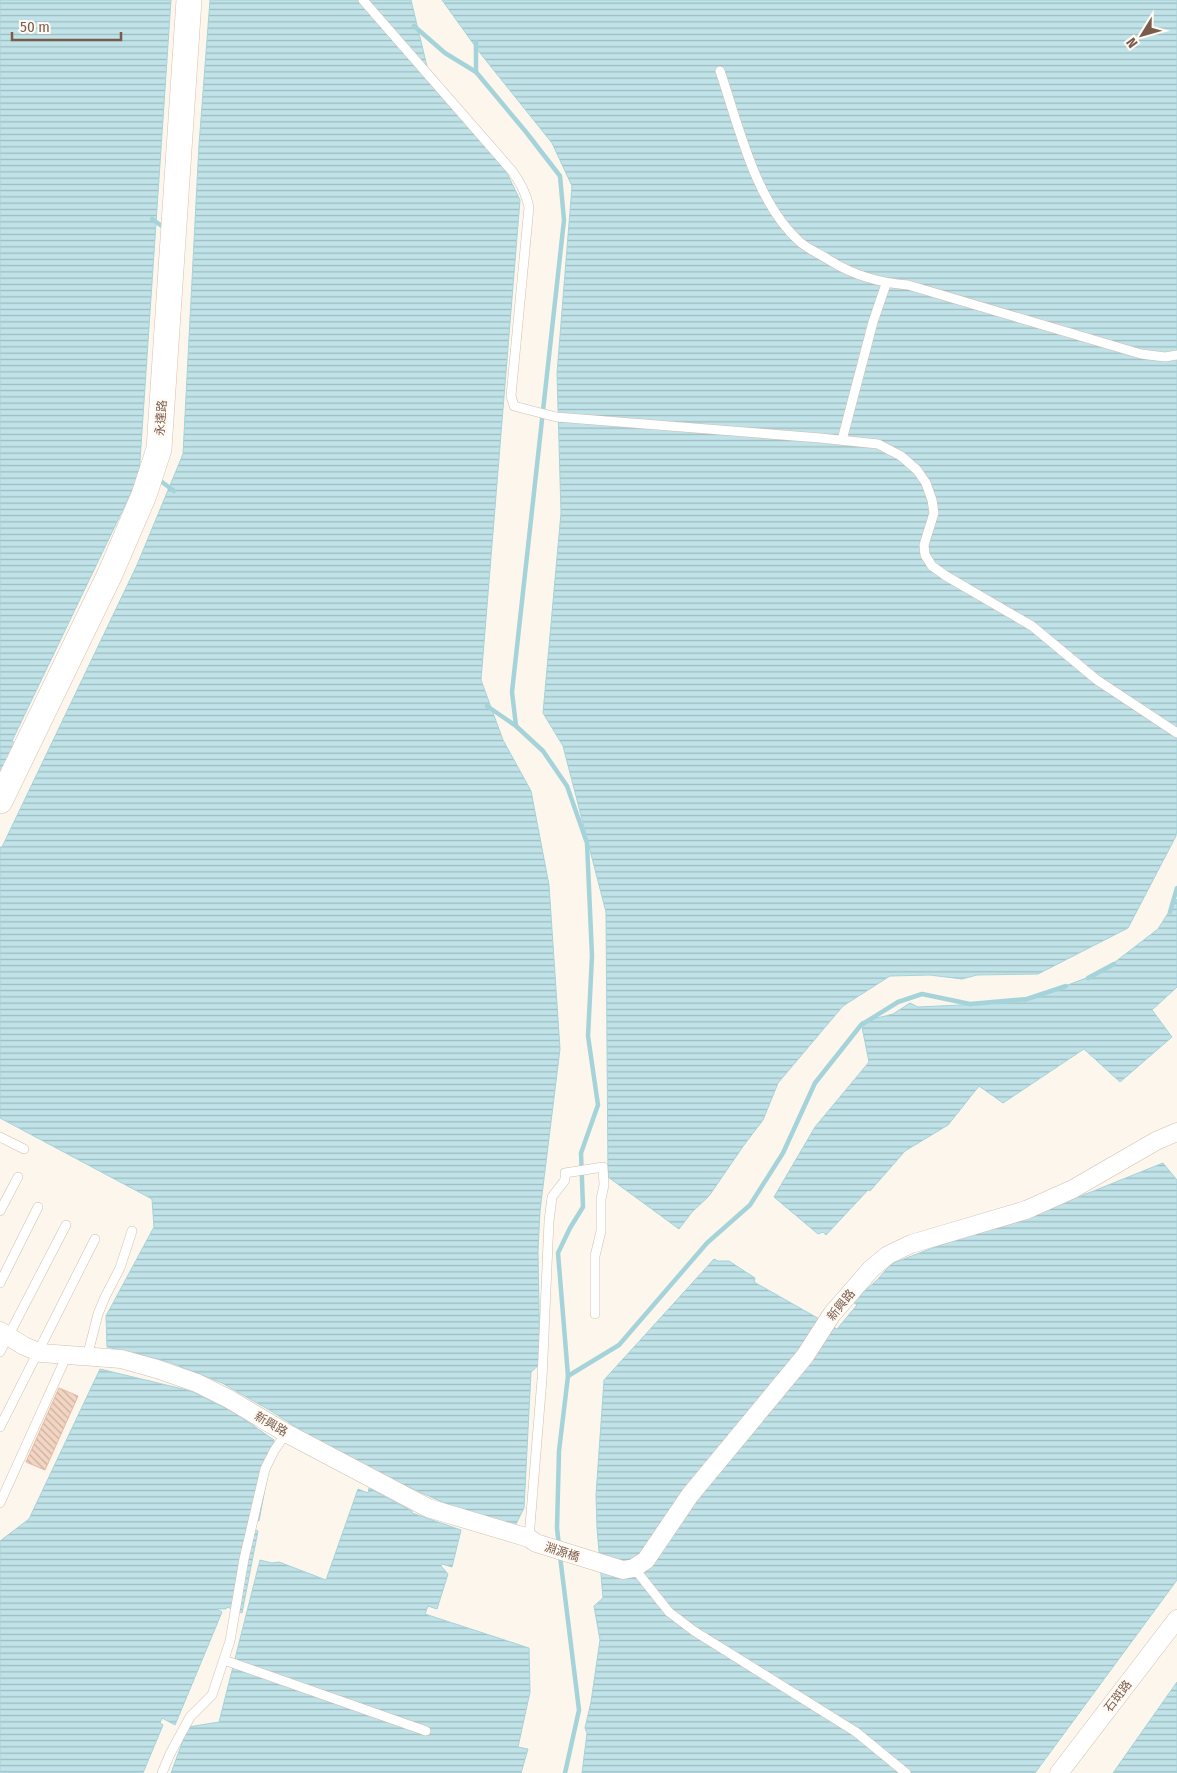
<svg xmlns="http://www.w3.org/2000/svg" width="1177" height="1773" viewBox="0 0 1177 1773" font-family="'Fira Sans Condensed','Noto Sans TC',sans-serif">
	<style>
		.water { fill: url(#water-rules); stroke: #a5d3da }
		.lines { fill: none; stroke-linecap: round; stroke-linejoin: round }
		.stream { stroke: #a5d3da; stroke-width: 4.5 }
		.building { fill: url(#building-back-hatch); stroke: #e6bba3 }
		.lane-casing { stroke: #d1beb0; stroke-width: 10 }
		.street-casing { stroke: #d1beb0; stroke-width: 19 }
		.secondary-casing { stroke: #d6c0b0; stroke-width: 26 }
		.lane { stroke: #fff; stroke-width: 9 }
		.street { stroke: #fff; stroke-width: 18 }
		.secondary { stroke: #fff; stroke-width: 25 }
		.labels { text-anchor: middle; stroke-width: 5; stroke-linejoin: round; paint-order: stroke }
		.street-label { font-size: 12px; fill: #7a5c4d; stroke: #fffaf3 }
	</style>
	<defs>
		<pattern id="water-rules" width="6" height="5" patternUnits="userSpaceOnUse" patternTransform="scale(1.25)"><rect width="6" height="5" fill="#bfe3e8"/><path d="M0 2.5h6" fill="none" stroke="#a0bbbe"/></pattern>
		<pattern id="building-back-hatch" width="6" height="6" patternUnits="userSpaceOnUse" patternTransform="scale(1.25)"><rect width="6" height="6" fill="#f3d5c3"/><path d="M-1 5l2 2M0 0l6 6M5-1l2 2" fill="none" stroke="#cab0a1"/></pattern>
	</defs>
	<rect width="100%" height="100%" fill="#fdf6ec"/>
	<g class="water">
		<polygon points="0,0 171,0 139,476 12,741 21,747 0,790"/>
		<polygon points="210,0 411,0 432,87 504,167 520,200 481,680 503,740 531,791 549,885 560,1049 540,1211 538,1251 540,1364 531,1372 524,1508 515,1526 451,1506 344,1458 271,1411 222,1383 169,1362 107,1347 106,1316 154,1227 152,1199 0,1118 0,847 2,847 137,565 183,454 199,145"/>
		<polygon points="442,0 1177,0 1177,829 1176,836 1128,928 1038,974 977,975 962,979 930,975 890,976 843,1006 778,1083 763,1120 744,1145 709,1196 692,1212 679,1229 608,1177 606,912 563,746 543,713 561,513 557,373 572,186 552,143 480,53"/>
		<polygon points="1177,899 1177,987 1152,1010 1172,1037 1120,1082 1084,1049 1003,1103 979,1086 948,1125 905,1151 870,1191 868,1190 826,1235 823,1232 818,1234 774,1197 815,1127 869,1062 861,1022 893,1014 910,1003 918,1007 1023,1002 1102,972 1158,929"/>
		<polygon points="1163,1163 1177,1180 1177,1580 1035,1773 582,1773 587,1733 585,1728 591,1702 600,1640 594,1606 603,1598 597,1528 596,1495 604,1380 714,1259 718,1261 729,1261 755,1278 754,1282 837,1329 857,1305 853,1302 878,1279 891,1264 935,1247 1071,1200"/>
		<polygon points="100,1369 191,1391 235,1413 274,1440 259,1521 250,1517 248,1526 258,1531 242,1613 227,1607 226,1609 217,1609 222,1612 175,1725 162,1718 160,1723 163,1725 143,1773 0,1773 0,1541 29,1519"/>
		<polygon points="369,1488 412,1511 412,1513 461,1530 452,1567 442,1564 441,1566 448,1574 437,1609 428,1606 425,1614 529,1648 530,1692 518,1747 528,1749 521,1773 171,1773 188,1727 219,1722 260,1560 272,1563 279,1562 326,1580 358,1489 368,1493"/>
		<polygon points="1177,1682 1177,1773 1113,1773"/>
	</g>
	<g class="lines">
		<g class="stream">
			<polyline points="414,26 445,53 476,72 526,132 560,176 564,220 512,692 516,726 543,751 567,786 587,843 592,956 588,1036 598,1105 581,1153 583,1207 570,1228 558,1253 568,1376 559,1451 557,1528 559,1546"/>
			<polyline points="476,72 476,42"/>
			<polyline points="152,219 166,229"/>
			<polyline points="158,479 174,491"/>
			<polyline points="487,706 516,726"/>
			<polyline points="1170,912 1177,888"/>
			<polyline points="1088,978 1114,964"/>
			<polyline points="568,1376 619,1345 707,1243 750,1205 783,1153 815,1083 861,1025 898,1002 922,994 970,1004 1027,999 1066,986"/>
			<polyline points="560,1556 579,1710 565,1773"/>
		</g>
	</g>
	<polygon class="building" points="59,1388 78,1396 45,1470 26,1462"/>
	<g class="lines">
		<defs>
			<g id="lane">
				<path d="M363,0L512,171C521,183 526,193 529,207L511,396L514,406L556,417L820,438L878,444L901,456L917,470L926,483L932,500L934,513L924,545L925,555L932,566L946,576L1032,626L1097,680L1177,733"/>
				<path d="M720,71C739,126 755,202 800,242C808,249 820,254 829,260C853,275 880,283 908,285L1141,354L1165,357L1177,355"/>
				<polyline points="842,440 873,322 886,284"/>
				<polyline points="0,1137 24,1149"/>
				<polyline points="0,1211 18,1177"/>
				<polyline points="0,1283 38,1207"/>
				<polyline points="0,1352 66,1225"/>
				<polyline points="87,1357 98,1314 105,1297 120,1268 132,1231"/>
				<polyline points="0,1427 95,1239"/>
				<polyline points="0,1503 67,1355"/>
				<polyline points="529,1538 542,1379 549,1221 552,1197 565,1180 565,1173 603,1167 604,1185 601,1199 601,1231 595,1256 595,1314"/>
				<polyline points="634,1568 669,1612 694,1631 856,1732 906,1773"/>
				<polyline points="224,1660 426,1731"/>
				<polyline points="162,1773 170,1754 190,1717 212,1695 230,1641 244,1559 265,1469 274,1451 286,1433"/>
			</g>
			<g id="street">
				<polyline points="0,1331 24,1346 41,1353 121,1359 157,1369 197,1383 229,1399 286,1433 428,1508 529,1538 536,1543 623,1570 634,1568 646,1560 690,1495 805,1356 832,1314 871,1269 888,1255 911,1244 1026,1210 1073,1189 1156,1141 1177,1132"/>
				<polyline points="1059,1773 1177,1619"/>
			</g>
			<polyline id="secondary" points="0,801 110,574 144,495 159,449 189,0"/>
		</defs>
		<use href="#lane" class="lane-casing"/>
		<use href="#street" class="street-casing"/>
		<use href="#secondary" class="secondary-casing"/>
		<use href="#lane" class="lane"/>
		<use href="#street" class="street"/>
		<use href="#secondary" class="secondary"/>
	</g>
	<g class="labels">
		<g class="street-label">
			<text transform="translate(161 418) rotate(-86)" y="4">永達路</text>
			<text transform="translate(841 1305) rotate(-51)" y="4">新興路</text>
			<text transform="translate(271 1424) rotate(30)" y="4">新興路</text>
			<text transform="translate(562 1552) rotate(18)" y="4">淵源橋</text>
			<text transform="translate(1118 1696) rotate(-52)" y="4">石斑路</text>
		</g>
	</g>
	<g transform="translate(1142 35) rotate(233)" stroke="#fffaf3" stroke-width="4" paint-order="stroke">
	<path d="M0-4L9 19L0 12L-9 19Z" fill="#7a5c4d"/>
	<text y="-8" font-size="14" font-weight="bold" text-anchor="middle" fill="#7a5c4d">N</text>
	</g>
	<path d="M12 32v8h109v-8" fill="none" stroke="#7a5c4d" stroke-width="2.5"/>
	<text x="20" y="32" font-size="15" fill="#7a5c4d" stroke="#fffaf3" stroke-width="4" paint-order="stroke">50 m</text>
</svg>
